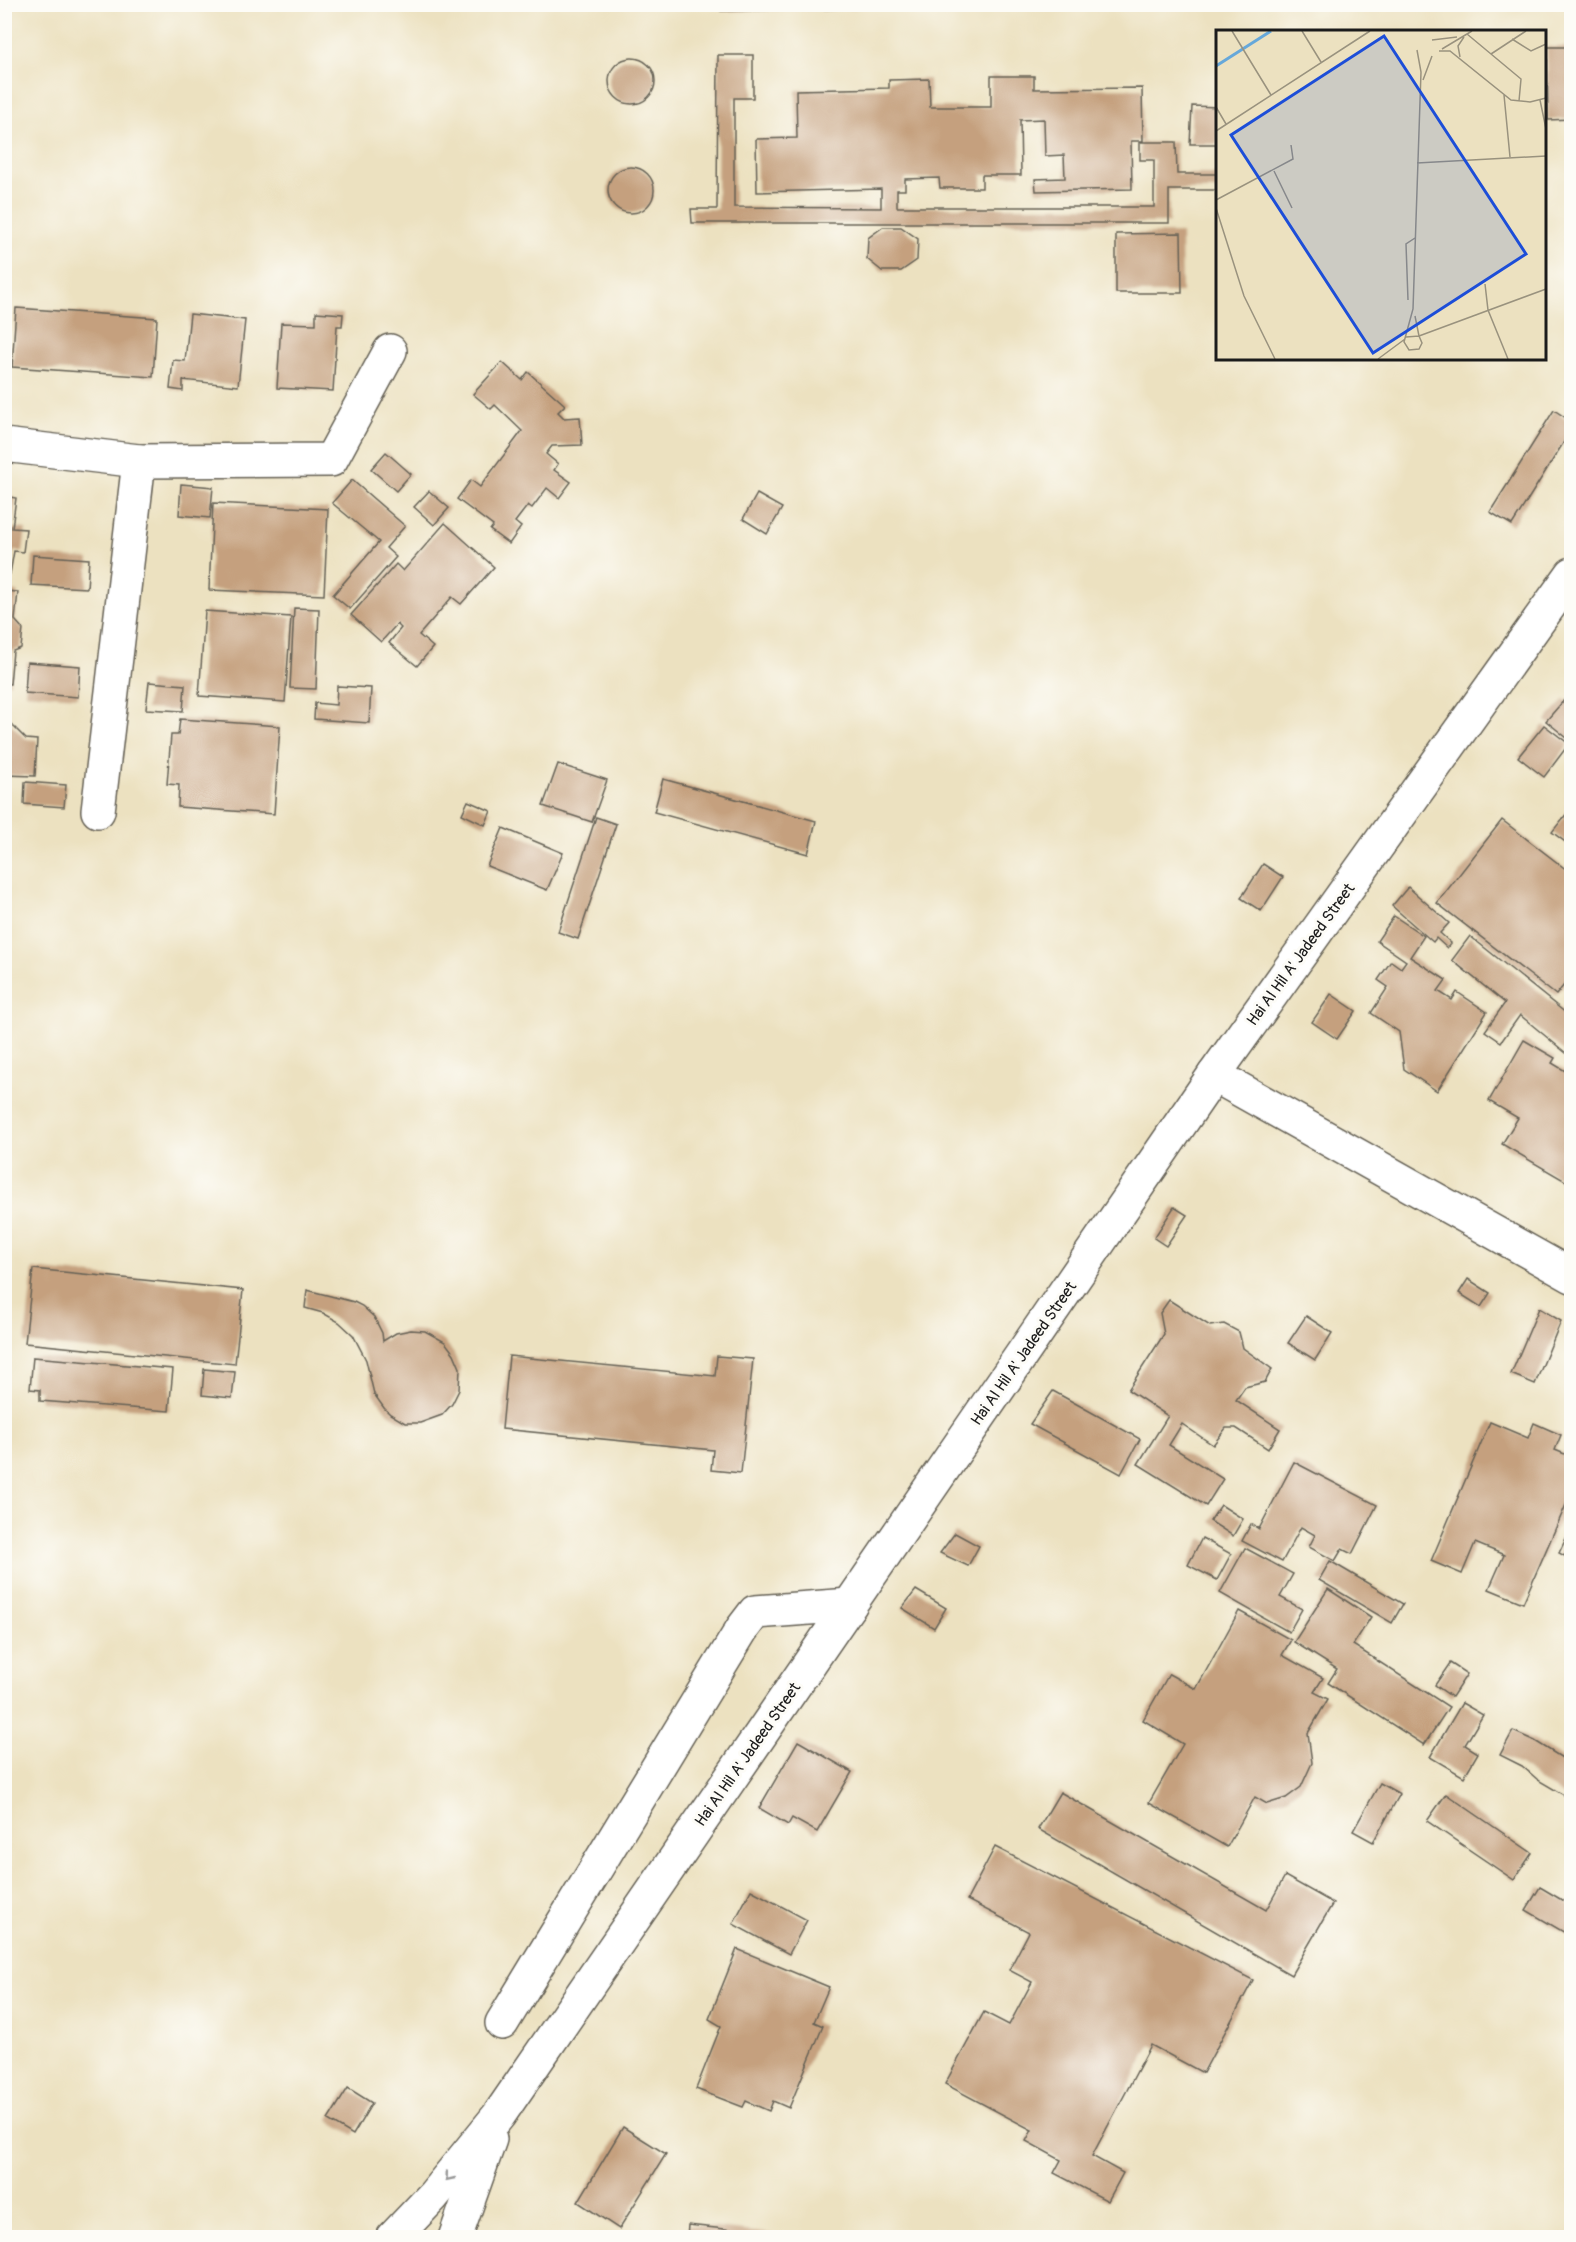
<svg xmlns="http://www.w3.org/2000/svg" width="1576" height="2242" viewBox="0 0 1576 2242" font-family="Pangolin,sans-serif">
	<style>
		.building { fill: #c5a07e }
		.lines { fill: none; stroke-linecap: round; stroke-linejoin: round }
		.minor-casing { stroke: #656155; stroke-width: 36 }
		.minor { stroke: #fff; stroke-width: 33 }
		.oneway { stroke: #999 }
		.labels { text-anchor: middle; stroke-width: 6; stroke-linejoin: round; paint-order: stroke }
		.street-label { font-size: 16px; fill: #1c1c1c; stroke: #fdfcf7 }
		.inset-river { fill: none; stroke: #66a8da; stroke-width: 3 }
		.inset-road { fill: none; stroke: #99927e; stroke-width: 1.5 }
		.view { fill: #1d4ed8; fill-opacity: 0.15; stroke: #1d4ed8; stroke-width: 3 }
		.inset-edge { fill: none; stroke: #1c1c1c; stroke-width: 3 }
	</style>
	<rect width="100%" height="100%" fill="#fdfcf7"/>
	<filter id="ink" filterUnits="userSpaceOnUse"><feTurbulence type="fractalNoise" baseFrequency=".0167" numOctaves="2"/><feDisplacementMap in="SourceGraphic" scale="12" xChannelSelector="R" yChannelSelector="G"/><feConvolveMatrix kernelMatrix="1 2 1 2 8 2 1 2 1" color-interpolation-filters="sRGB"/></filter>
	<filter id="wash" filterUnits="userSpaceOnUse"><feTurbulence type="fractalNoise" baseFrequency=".008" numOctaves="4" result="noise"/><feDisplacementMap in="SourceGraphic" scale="24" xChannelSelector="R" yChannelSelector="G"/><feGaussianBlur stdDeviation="1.35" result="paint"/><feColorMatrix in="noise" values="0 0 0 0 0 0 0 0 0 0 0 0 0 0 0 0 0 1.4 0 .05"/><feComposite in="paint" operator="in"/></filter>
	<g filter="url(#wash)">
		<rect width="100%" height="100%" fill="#ece1c0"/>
		<g id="blocks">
			<g class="building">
				<polygon points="721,4 855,4 855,9 721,11"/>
				<polygon points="1547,47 1572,47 1572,119 1548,120"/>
				<polygon points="718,55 753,55 753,98 734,98 734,207 881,208 881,189 757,192 756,139 797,138 796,90 889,88 889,80 929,79 930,107 991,107 991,76 1034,76 1034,89 1142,88 1143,141 1131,141 1132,189 1036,191 1035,179 1065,178 1064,155 1045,156 1044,119 1020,120 1021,175 982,175 982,188 940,188 939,178 905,179 905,190 897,190 897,207 1154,207 1154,160 1140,160 1140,142 1176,142 1177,174 1218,174 1218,190 1169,190 1169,223 692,223 691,209 717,209"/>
				<circle cx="632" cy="81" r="23"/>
				<polygon points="1192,106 1218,107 1218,144 1190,144"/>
				<circle cx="631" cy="190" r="23"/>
				<polygon points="883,227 901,227 918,239 917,260 901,271 882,271 867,259 868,238"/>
				<polygon points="1181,233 1182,293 1116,293 1116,234"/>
				<polygon points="16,308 157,318 153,377 12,367"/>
				<polygon points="316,312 343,314 342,326 337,326 333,391 277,388 281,323 316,324"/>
				<polygon points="190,314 245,320 238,386 183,380 183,391 170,389 173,360 185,361"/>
				<polygon points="502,362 522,380 528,372 565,405 558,412 564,418 580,417 582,445 552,446 546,454 558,464 554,470 571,482 559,498 547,488 532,508 528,505 515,522 521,527 509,544 490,530 493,526 457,499 471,480 480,487 522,431 495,405 491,409 473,394"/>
				<polygon points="1554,410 1572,422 1572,429 1512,525 1490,512"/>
				<polygon points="386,452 411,474 396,491 371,469"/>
				<polygon points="352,480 405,526 386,548 396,557 350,609 333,595 379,542 332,503"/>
				<polygon points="181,484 213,487 210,518 179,515"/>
				<polygon points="429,491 449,508 434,525 414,507"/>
				<polygon points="757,494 782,508 767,534 743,519"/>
				<polygon points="4,496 16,498 12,528 26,529 23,552 14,551 10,574 4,573"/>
				<polygon points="213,503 328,509 324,595 209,590"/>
				<polygon points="445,523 494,567 461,604 452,597 419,635 433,647 417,666 389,643 401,628 397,624 381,642 351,615 396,564 403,571"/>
				<polygon points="33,555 89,559 87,588 31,585"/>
				<polygon points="4,591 18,592 15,620 23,629 21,648 13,651 10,684 4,684"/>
				<polygon points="294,608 319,609 316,689 290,688"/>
				<polygon points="205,611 291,617 285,702 199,696"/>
				<polygon points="27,662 80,666 78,697 25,693"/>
				<polygon points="149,682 185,685 183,711 146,709"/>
				<polygon points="337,686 371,688 369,723 314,719 315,703 336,705"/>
				<polygon points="1565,699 1572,705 1572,742 1546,721"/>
				<polygon points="4,717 26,739 37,740 35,776 4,775"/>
				<polygon points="180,719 280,726 274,814 178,807 179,785 167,784 171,735 178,735"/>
				<polygon points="1544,725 1569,744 1544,777 1518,757"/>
				<polygon points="558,764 607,780 592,822 543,806"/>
				<polygon points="663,779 816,821 808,854 654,812"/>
				<polygon points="25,782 66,785 64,807 24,804"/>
				<polygon points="468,801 491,811 485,825 462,814"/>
				<polygon points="1572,807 1572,847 1552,832"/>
				<polygon points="596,817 616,824 578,939 558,932"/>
				<polygon points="1502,820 1572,874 1572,975 1556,995 1437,903"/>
				<polygon points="503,828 563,853 547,890 487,866"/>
				<polygon points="1263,864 1283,877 1261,911 1241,898"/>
				<polygon points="1408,887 1449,923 1440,933 1451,943 1447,948 1436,938 1433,942 1392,906"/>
				<polygon points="1394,916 1424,936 1410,957 1446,980 1438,991 1452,1000 1457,992 1487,1012 1437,1091 1404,1069 1399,1032 1371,1013 1388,987 1378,980 1391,961 1401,968 1406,961 1377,941"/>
				<polygon points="1470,936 1572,1018 1572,1058 1520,1015 1501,1042 1485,1031 1505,1003 1452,960"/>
				<polygon points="1331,994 1356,1011 1337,1039 1312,1022"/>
				<polygon points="1524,1040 1555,1058 1552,1063 1572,1075 1572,1185 1502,1144 1518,1118 1489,1101"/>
				<polygon points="1174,1207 1187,1215 1166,1246 1154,1238"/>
				<polygon points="33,1269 243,1290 235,1364 25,1343"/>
				<polygon points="1468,1279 1490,1293 1481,1307 1459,1293"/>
				<polygon points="307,1290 354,1302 362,1306 374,1317 382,1333 383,1341 396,1333 411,1330 425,1331 445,1342 454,1354 460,1368 459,1390 452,1404 442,1415 420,1423 405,1423 390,1414 384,1408 374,1394 366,1360 353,1335 339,1322 323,1313 305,1308"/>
				<polygon points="1169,1300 1210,1326 1224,1324 1239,1332 1243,1348 1272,1369 1265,1382 1245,1387 1236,1400 1280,1429 1268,1449 1236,1428 1226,1428 1213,1445 1182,1424 1169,1445 1223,1479 1206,1506 1138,1464 1168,1416 1128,1390 1164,1334 1160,1313"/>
				<polygon points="1539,1308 1561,1321 1535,1384 1511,1374"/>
				<polygon points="1306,1316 1332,1333 1315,1360 1288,1343"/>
				<polygon points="509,1356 715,1376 717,1356 753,1359 741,1473 711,1470 713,1450 502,1429"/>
				<polygon points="33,1357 173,1369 169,1411 40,1401 40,1390 30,1389"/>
				<polygon points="204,1369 235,1372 232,1398 202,1395"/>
				<polygon points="1053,1391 1140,1439 1121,1474 1030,1424"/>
				<polygon points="1490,1422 1528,1438 1534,1423 1561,1435 1555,1450 1572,1457 1572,1491 1523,1603 1489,1589 1504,1555 1502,1554 1475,1543 1462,1574 1431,1561"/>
				<polygon points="1294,1462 1377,1505 1352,1554 1342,1549 1335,1561 1309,1547 1315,1535 1301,1527 1282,1562 1242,1541 1251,1524 1259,1529"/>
				<polygon points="1221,1505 1243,1519 1233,1536 1210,1521"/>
				<polygon points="1572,1526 1572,1560 1559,1553"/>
				<polygon points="955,1533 979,1546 968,1566 940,1553"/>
				<polygon points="1202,1538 1231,1554 1217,1580 1188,1565"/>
				<polygon points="1245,1548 1293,1574 1280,1597 1302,1609 1289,1632 1220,1593"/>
				<polygon points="1330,1561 1403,1604 1392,1623 1319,1580"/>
				<polygon points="1328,1589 1371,1617 1353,1645 1449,1707 1424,1745 1328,1683 1337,1669 1294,1642"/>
				<polygon points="916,1590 946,1608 934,1628 902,1608"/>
				<polygon points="1239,1611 1291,1640 1282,1655 1323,1678 1314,1692 1328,1699 1308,1733 1312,1763 1301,1787 1286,1798 1267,1804 1255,1797 1227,1847 1149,1803 1183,1744 1143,1720 1169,1674 1196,1689"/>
				<polygon points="1450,1663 1467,1674 1452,1697 1435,1685"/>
				<polygon points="1462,1703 1483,1715 1465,1745 1478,1753 1464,1777 1430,1757"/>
				<polygon points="1513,1731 1535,1741 1572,1764 1572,1800 1538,1780 1522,1766 1500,1755"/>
				<polygon points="798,1741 852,1772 817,1832 792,1818 788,1825 759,1808"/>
				<polygon points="1380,1783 1400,1794 1373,1842 1353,1831"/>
				<polygon points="1060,1792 1266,1910 1285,1876 1333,1903 1291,1975 1038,1829"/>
				<polygon points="1446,1794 1532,1853 1514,1880 1427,1821"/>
				<polygon points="995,1847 1253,1980 1203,2073 1151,2045 1092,2156 1123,2173 1108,2201 1054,2173 1061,2160 1026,2141 1032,2130 945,2084 984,2012 1009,2025 1032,1982 1009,1970 1029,1932 967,1900"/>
				<polygon points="1540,1887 1572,1906 1572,1937 1526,1910"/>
				<polygon points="751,1890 807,1920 789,1954 733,1924"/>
				<polygon points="737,1949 829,1987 814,2022 823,2026 789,2108 773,2101 769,2111 746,2101 743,2107 696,2089 721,2026 709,2019"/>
				<polygon points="348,2088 372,2103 353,2135 328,2120"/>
				<polygon points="623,2127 666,2154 619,2229 578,2202"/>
				<polygon points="688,2225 772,2234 772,2238 687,2238"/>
			</g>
		</g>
	</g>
	<g filter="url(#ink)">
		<use href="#blocks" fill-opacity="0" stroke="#656155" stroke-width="1.5"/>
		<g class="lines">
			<defs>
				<g id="minor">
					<polyline points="4,445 139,461 331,460 390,351"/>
					<polyline points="98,811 139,461"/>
					<polyline points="1214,1075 1572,1276"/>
					<polyline points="502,2023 742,1629 755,1612 850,1605"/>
					<polyline points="393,2238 433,2196 499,2115 1214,1075 1572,574"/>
					<polyline points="455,2238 490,2139"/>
				</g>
			</defs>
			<use href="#minor" class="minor-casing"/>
			<use href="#minor" class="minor"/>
		</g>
		<defs><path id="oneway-chevron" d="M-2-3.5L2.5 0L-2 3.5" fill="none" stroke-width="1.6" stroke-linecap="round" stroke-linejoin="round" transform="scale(1.5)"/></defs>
		<use class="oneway" href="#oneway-chevron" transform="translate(449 2177) rotate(129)"/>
	</g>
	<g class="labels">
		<g class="street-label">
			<text transform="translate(1300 954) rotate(-54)" y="6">Hai Al Hil A' Jadeed Street</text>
			<text transform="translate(1023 1353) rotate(-55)" y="6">Hai Al Hil A' Jadeed Street</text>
			<text transform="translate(747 1754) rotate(-55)" y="6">Hai Al Hil A' Jadeed Street</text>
		</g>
	</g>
	<g transform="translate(1216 30)">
		<rect width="330" height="330" fill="#ece1c0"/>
		<path class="inset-river" d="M0,36L55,1"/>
		<path class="inset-road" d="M16,1L55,65M86,1L105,32M251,4L305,49L303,71M296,9L315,21L330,14M216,10L241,7M226,19L256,1M223,21H234L295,70L314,72L330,68M275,24L310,1M244,27L242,16L248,7M207,50L216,26M288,65L294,127M324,70L330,99M0,77L10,94M0,101L154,1M201,133L330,126M58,141L76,178M0,170L77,129L75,115M0,178L28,266L59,329M269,254L272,280L292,329M192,270L190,214L199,208M199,286L203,306M203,306L330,259M190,307L203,306L206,313L203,319L193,320L188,312L197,279L205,42L201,20M162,329L189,309"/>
		<path class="view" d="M168,6L310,224L157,323L15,105Z"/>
		<rect width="330" height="330" class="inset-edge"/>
	</g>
	<rect width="1576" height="2242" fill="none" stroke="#fdfcf7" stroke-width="24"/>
</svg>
